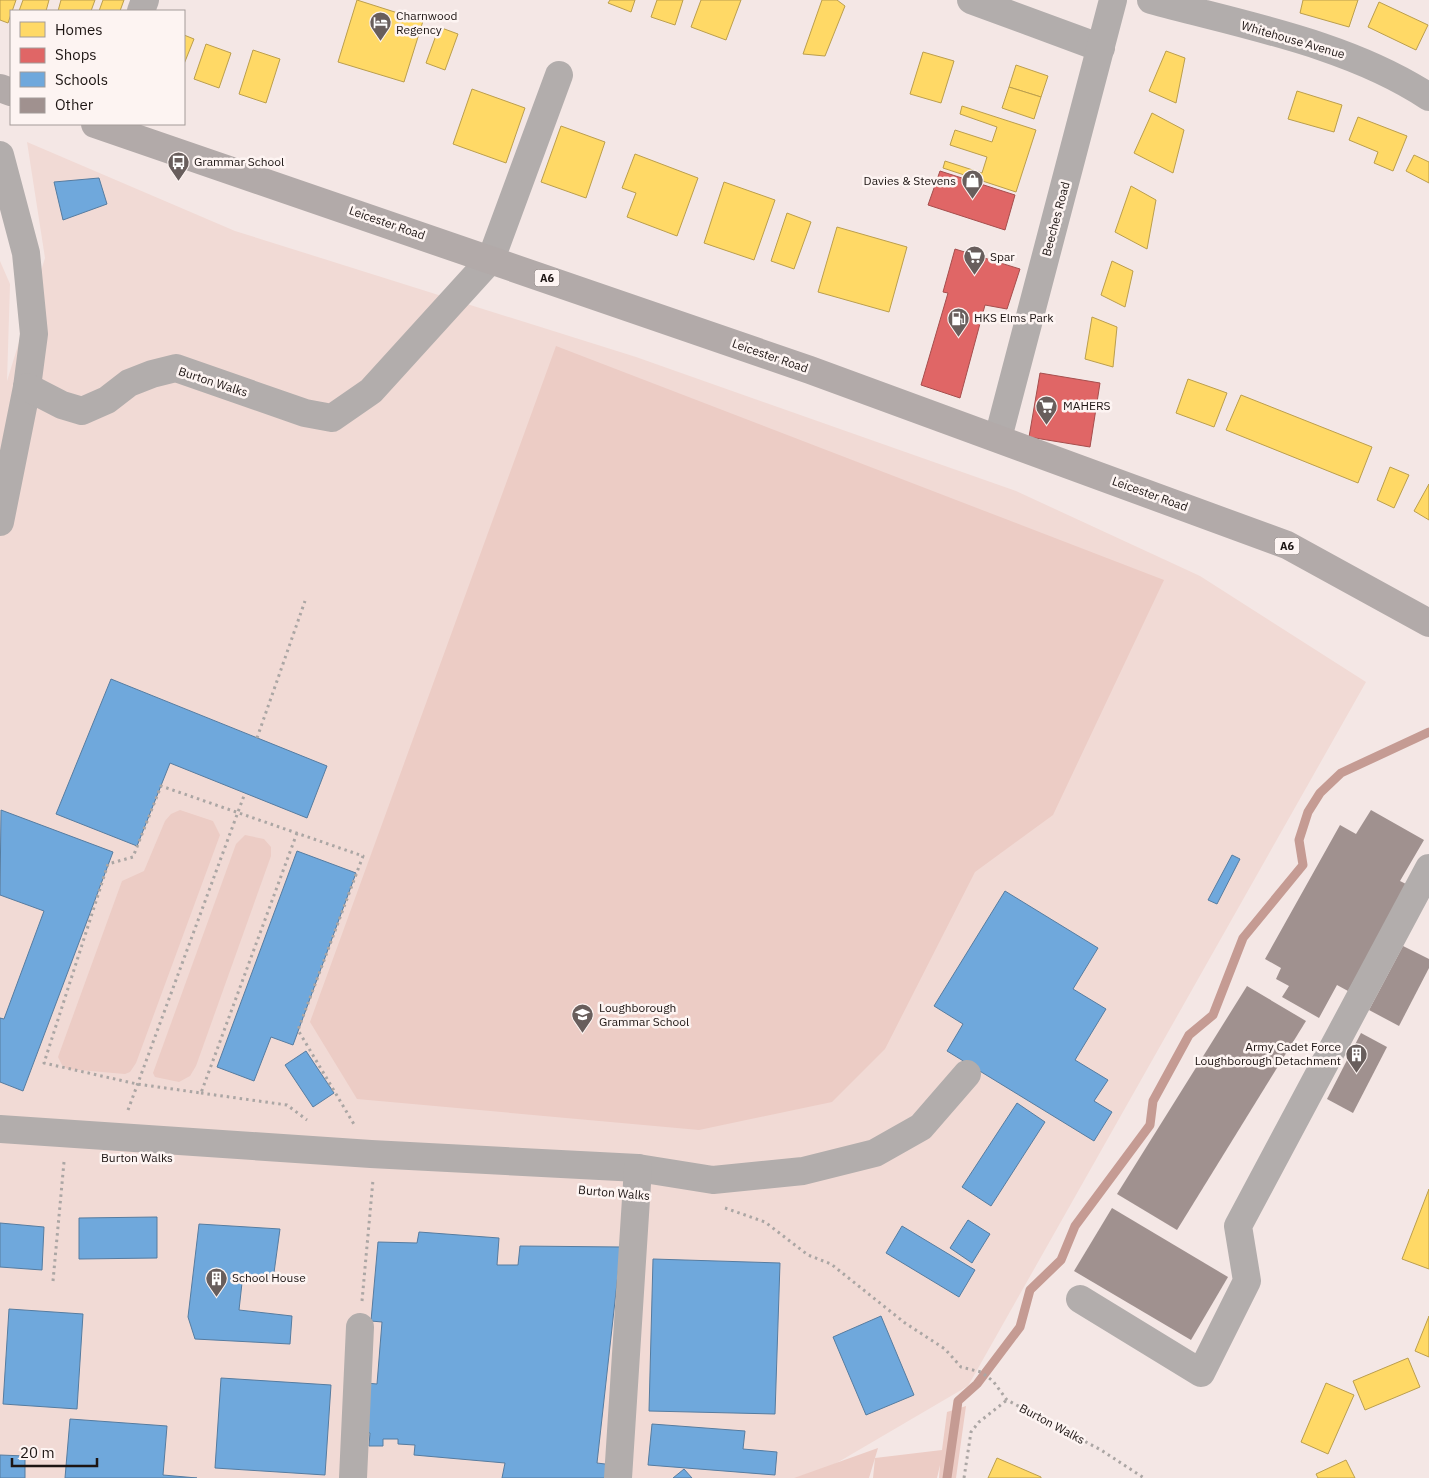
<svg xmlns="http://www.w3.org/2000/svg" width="1429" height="1478" viewBox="0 0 1429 1478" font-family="'IBM Plex Sans',sans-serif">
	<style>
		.built { fill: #f1dad5 }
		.green { fill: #ecccc5 }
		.homes { fill: #ffd966; stroke: #bb9e4d }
		.shops { fill: #e06666; stroke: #a64e4d }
		.schools { fill: #6fa8dc; stroke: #567ca0 }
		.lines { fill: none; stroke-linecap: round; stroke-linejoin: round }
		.stream { stroke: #c59b93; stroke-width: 9 }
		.building { fill: #a0918f }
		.path { stroke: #aba6a4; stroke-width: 3; stroke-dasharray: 2.5 4; stroke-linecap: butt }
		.minor { stroke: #b2adac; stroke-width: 28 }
		.highway { stroke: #b2aaa9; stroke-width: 28 }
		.labels { text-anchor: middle; stroke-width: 5; stroke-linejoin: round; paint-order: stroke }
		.shield { fill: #fdf4f2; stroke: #605856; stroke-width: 1 }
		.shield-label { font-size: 11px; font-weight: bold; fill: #1d1513 }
		.poi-label { font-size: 12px; fill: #1d1513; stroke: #fdf4f2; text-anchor: start }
		.street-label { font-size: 12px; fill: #1d1513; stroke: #fdf4f2 }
	</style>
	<rect width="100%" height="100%" fill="#f4e7e5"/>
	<polygon class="built" points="27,142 235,231 636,357 1016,491 1200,576 1366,682 968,1386 811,1478 0,1478 0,261 10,284 7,381 45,258"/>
	<g class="green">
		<polygon points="556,346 1164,580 1053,815 975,872 885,1049 832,1102 699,1130 357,1099 310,1022"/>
		<polygon points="180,810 213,821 220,835 136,1063 130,1072 125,1074 68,1069 62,1065 58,1057 122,881 144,871 165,821 171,814"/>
		<polygon points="245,835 264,839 271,847 271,856 196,1066 190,1076 179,1082 155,1077 153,1073 236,844"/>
		<polygon points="966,1406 956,1478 939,1478 940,1465 937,1478 873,1478 875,1458 869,1478 794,1478 878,1448 875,1458 942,1450 947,1412"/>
	</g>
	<g class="homes">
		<polygon points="0,0 16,0 8,23 0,20"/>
		<polygon points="23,0 49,0 46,11 19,11"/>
		<polygon points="61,0 95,0 91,11 58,11"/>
		<polygon points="103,0 124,0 120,11 99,11"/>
		<polygon points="357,0 423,21 404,82 338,62"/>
		<polygon points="610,0 635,0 631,12 608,3"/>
		<polygon points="657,0 683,0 675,25 651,17"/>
		<polygon points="701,0 741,0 726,40 691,27"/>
		<polygon points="822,0 837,0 845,6 825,56 803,54"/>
		<polygon points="1303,0 1358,0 1349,27 1300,13"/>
		<polygon points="1379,2 1428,25 1416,50 1368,27"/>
		<polygon points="439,27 458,34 445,70 426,63"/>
		<polygon points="184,35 194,39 184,64"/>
		<polygon points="206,44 231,53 219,88 194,79"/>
		<polygon points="253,50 280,59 266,103 239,94"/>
		<polygon points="1166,51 1185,58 1176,103 1149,91"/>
		<polygon points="923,52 954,61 941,103 910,94"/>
		<polygon points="1016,65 1048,76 1041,97 1009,87"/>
		<polygon points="1009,87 1041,97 1034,119 1002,108"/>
		<polygon points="472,89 525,108 506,163 453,144"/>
		<polygon points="1297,91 1342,105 1334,132 1288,119"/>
		<polygon points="962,106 1036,130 1016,192 943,168 945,161 982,173 987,157 950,145 955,130 992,142 997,127 960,114"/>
		<polygon points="1152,113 1184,130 1173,173 1134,153"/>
		<polygon points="1358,117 1407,136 1393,171 1374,163 1378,152 1349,140"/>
		<polygon points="561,126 605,142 586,198 541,182"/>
		<polygon points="635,154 698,178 677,236 627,217 636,193 622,188"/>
		<polygon points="1414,155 1429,162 1429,183 1406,171"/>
		<polygon points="724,182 775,200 754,260 704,243"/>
		<polygon points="1131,186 1156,200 1147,249 1115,232"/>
		<polygon points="787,213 811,222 794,269 771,261"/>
		<polygon points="837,227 907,247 889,312 818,292"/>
		<polygon points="1112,261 1133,271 1125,307 1101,295"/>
		<polygon points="1092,317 1117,327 1113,367 1085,359"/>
		<polygon points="1188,379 1227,393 1214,427 1176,413"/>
		<polygon points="1241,395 1372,447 1358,483 1226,430"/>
		<polygon points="1390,467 1409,475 1394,508 1377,500"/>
		<polygon points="1429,484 1429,520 1414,511"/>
		<polygon points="1429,1189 1429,1269 1402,1259"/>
		<polygon points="1429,1316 1429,1357 1415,1351"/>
		<polygon points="1408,1358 1420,1387 1365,1410 1353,1381"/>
		<polygon points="1326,1383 1354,1395 1328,1454 1301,1442"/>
		<polygon points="997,1458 1041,1477 1041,1478 988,1478"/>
		<polygon points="1346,1460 1355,1478 1318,1478 1316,1474"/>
	</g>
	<g class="shops">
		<polygon points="940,171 1015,195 1005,230 928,205"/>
		<polygon points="955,249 1020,269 1007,309 985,305 960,398 921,385 948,293 943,292"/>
		<polygon points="1040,373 1100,383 1090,447 1029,437"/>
	</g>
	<g class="schools">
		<polygon points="99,178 107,204 63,220 54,182"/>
		<polygon points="111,679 327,766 307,818 170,763 137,846 56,814"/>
		<polygon points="1,810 113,852 23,1091 0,1082 0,1018 4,1019 44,911 0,895"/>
		<polygon points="297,851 356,873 293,1045 271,1037 254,1081 217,1067"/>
		<polygon points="1232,855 1240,859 1217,904 1208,900"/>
		<polygon points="1005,891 1098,948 1073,989 1106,1009 1075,1060 1108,1080 1094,1101 1112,1112 1094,1141 947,1051 963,1024 934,1006"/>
		<polygon points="306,1051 334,1093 313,1107 285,1065"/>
		<polygon points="1017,1103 1045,1122 991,1206 962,1187"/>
		<polygon points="157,1217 157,1258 79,1259 79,1218"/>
		<polygon points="968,1220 990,1234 972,1263 950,1248"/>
		<polygon points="0,1223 44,1227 42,1270 0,1267"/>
		<polygon points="199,1224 280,1229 273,1280 242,1283 239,1310 292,1316 290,1344 195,1339 188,1317"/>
		<polygon points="902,1226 975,1270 959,1297 886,1253"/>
		<polygon points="419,1232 499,1238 497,1265 518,1265 520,1246 621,1247 597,1463 613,1465 612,1478 502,1478 505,1463 414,1455 415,1445 398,1444 398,1439 383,1439 383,1446 369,1446 370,1433 362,1431 366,1383 377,1384 382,1322 371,1321 378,1242 417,1243"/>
		<polygon points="653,1259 780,1263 775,1414 649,1411"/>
		<polygon points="9,1309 83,1314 77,1409 3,1404"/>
		<polygon points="881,1316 914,1395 866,1415 833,1337"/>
		<polygon points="221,1378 331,1385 325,1475 215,1468"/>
		<polygon points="70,1419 167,1426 163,1475 197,1478 65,1478"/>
		<polygon points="652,1424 745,1431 743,1449 777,1452 775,1475 648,1465"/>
		<polygon points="0,1455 25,1456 25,1478 0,1478"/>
		<polygon points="684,1469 692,1478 673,1478"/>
	</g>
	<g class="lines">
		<polyline class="stream" points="947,1478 958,1401 977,1384 1020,1327 1030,1290 1061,1260 1075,1226 1150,1125 1153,1101 1189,1035 1213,1015 1243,938 1303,865 1299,840 1308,812 1320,793 1341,773 1429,732"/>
	</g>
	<g class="building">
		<polygon points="1371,810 1424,840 1400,881 1408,885 1348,991 1337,985 1319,1018 1282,997 1289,986 1276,979 1281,968 1265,959 1340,825 1356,834"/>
		<polygon points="1403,946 1429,959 1429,968 1399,1026 1369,1010"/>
		<polygon points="1247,986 1306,1021 1177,1230 1117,1194"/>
		<polygon points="1361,1033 1387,1047 1353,1113 1327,1099"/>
		<polygon points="1112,1208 1228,1277 1191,1340 1074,1271"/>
	</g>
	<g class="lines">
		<g class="path">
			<polyline points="257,738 305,601"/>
			<path d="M297,833L201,1093L137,1084L44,1063L108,864L133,857L161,786C228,809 296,833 363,856L298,1030L355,1126"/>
			<polyline points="201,1093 287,1105 307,1120"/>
			<polyline points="128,1110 245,793"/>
			<polyline points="725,1208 765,1222 808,1255 831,1264 905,1323 945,1349 961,1367 981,1372 993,1381 1007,1400 1101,1450 1144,1478"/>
			<polyline points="53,1281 64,1162"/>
			<polyline points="362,1301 373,1180"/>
			<polyline points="964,1478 971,1432 979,1422 1007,1400"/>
		</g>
		<g class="minor">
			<polyline points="971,0 1101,48"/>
			<path d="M1151,0C1243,25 1349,44 1429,97"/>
			<polyline points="141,11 145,0"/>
			<polyline points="0,155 26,253 34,334 27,387 0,522"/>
			<polyline points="27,387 62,405 82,411 107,400 129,383 152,374 176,368 305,413 332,418 371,391 491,259 559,75"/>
			<polyline points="998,438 1113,0"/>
			<polyline points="0,1129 371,1154 638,1168 713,1180 803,1171 875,1153 921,1127 967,1074"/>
			<polyline points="1080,1299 1201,1373 1247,1281 1238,1226 1429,868"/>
			<polyline points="353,1478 360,1327"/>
			<polyline points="618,1478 638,1168"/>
		</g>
		<g class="highway">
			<polyline points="0,88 11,92"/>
			<polyline points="95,124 810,370 1287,545 1429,623"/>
		</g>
	</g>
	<defs>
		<symbol id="hotel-pin" viewBox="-11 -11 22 30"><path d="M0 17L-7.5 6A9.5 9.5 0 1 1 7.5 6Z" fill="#685e5c" stroke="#fdf4f2"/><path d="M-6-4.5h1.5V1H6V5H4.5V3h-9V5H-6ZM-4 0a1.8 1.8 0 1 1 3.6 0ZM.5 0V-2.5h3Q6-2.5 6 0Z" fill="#fff"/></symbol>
		<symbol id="bus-pin" viewBox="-11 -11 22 30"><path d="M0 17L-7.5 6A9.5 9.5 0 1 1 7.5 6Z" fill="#685e5c" stroke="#fdf4f2"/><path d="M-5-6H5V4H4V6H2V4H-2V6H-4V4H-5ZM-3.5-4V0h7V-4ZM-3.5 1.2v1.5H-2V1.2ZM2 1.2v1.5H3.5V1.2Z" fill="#fff"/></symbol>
		<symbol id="shop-pin" viewBox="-11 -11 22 30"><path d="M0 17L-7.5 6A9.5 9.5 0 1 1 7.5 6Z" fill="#685e5c" stroke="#fdf4f2"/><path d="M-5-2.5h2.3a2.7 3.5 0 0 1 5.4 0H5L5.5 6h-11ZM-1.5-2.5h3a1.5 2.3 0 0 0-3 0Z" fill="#fff"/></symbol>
		<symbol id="supermarket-pin" viewBox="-11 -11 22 30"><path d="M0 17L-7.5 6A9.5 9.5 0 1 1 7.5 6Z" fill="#685e5c" stroke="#fdf4f2"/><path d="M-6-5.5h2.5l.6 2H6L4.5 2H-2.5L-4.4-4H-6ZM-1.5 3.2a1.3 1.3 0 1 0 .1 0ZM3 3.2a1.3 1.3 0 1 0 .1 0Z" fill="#fff"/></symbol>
		<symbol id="fuel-pin" viewBox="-11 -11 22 30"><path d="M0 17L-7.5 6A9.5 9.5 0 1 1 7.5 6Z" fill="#685e5c" stroke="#fdf4f2"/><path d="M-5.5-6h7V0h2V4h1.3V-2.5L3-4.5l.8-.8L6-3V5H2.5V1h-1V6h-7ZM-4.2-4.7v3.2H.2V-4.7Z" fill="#fff"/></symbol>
		<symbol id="school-pin" viewBox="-11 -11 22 30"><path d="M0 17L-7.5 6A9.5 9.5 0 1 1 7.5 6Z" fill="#685e5c" stroke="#fdf4f2"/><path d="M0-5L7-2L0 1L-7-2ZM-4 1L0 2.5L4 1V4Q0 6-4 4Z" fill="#fff"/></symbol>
		<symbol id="building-pin" viewBox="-11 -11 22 30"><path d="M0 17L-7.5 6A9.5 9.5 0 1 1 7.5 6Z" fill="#685e5c" stroke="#fdf4f2"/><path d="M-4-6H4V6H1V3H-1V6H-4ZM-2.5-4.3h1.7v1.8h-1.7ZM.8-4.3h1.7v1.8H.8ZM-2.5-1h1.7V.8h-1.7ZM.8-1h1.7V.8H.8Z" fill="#fff"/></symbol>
	</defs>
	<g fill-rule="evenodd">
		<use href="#hotel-pin" x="368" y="10" width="25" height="34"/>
		<use href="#bus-pin" x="166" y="150" width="25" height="34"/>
		<use href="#shop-pin" x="960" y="168" width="25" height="34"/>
		<use href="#supermarket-pin" x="962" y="244" width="25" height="34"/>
		<use href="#fuel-pin" x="946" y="306" width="25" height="34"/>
		<use href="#supermarket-pin" x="1034" y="394" width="25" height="34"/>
		<use href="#school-pin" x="570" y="1002" width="25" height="34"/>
		<use href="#building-pin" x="1344" y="1042" width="25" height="34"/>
		<use href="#building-pin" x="204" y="1266" width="25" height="34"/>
	</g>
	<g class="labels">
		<g class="shield">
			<rect x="534.5" y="269.5" width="25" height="17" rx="4"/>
			<rect x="1274.5" y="537.5" width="25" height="17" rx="4"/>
		</g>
		<g class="shield-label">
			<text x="547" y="282">A6</text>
			<text x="1287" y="550">A6</text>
		</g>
		<g class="poi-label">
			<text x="396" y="20">Charnwood<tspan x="396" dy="14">Regency</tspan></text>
			<text x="194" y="166">Grammar School</text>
			<text x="956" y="185" text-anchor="end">Davies &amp; Stevens</text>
			<text x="990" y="261">Spar</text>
			<text x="974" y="322">HKS Elms Park</text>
			<text x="1063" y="410">MAHERS</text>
			<text x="599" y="1012">Loughborough<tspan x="599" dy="14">Grammar School</tspan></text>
			<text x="1341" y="1051" text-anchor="end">Army Cadet Force<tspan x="1341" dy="14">Loughborough Detachment</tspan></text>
			<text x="232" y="1282">School House</text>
		</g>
		<g class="street-label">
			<text transform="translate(1293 40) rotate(16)" y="4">Whitehouse Avenue</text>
			<text transform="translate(1056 219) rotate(-75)" y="4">Beeches Road</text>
			<text transform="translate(387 223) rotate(19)" y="4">Leicester Road</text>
			<text transform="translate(770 356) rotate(19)" y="4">Leicester Road</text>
			<text transform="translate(213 382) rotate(18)" y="4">Burton Walks</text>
			<text transform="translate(1150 494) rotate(20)" y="4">Leicester Road</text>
			<text x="137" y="1162">Burton Walks</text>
			<text transform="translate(614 1193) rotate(5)" y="4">Burton Walks</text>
			<text transform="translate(1052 1424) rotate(28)" y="4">Burton Walks</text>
		</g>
	</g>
	<rect x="10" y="10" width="175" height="115" fill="#fdf4f2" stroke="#a39b99"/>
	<rect x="20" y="22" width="25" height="15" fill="#ffd966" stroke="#a39b99"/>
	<text x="55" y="35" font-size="15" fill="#1d1513">Homes</text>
	<rect x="20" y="48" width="25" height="15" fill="#e06666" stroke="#a39b99"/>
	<text x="55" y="60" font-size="15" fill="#1d1513">Shops</text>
	<rect x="20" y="72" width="25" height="15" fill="#6fa8dc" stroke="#a39b99"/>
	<text x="55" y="85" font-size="15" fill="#1d1513">Schools</text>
	<rect x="20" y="98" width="25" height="15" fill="#a0918f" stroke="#a39b99"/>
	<text x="55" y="110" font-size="15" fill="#1d1513">Other</text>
	<path d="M12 1458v8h85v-8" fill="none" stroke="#1d1513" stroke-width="2.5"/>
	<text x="20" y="1458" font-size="15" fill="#1d1513" stroke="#fdf4f2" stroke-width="4" paint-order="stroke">20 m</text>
</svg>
